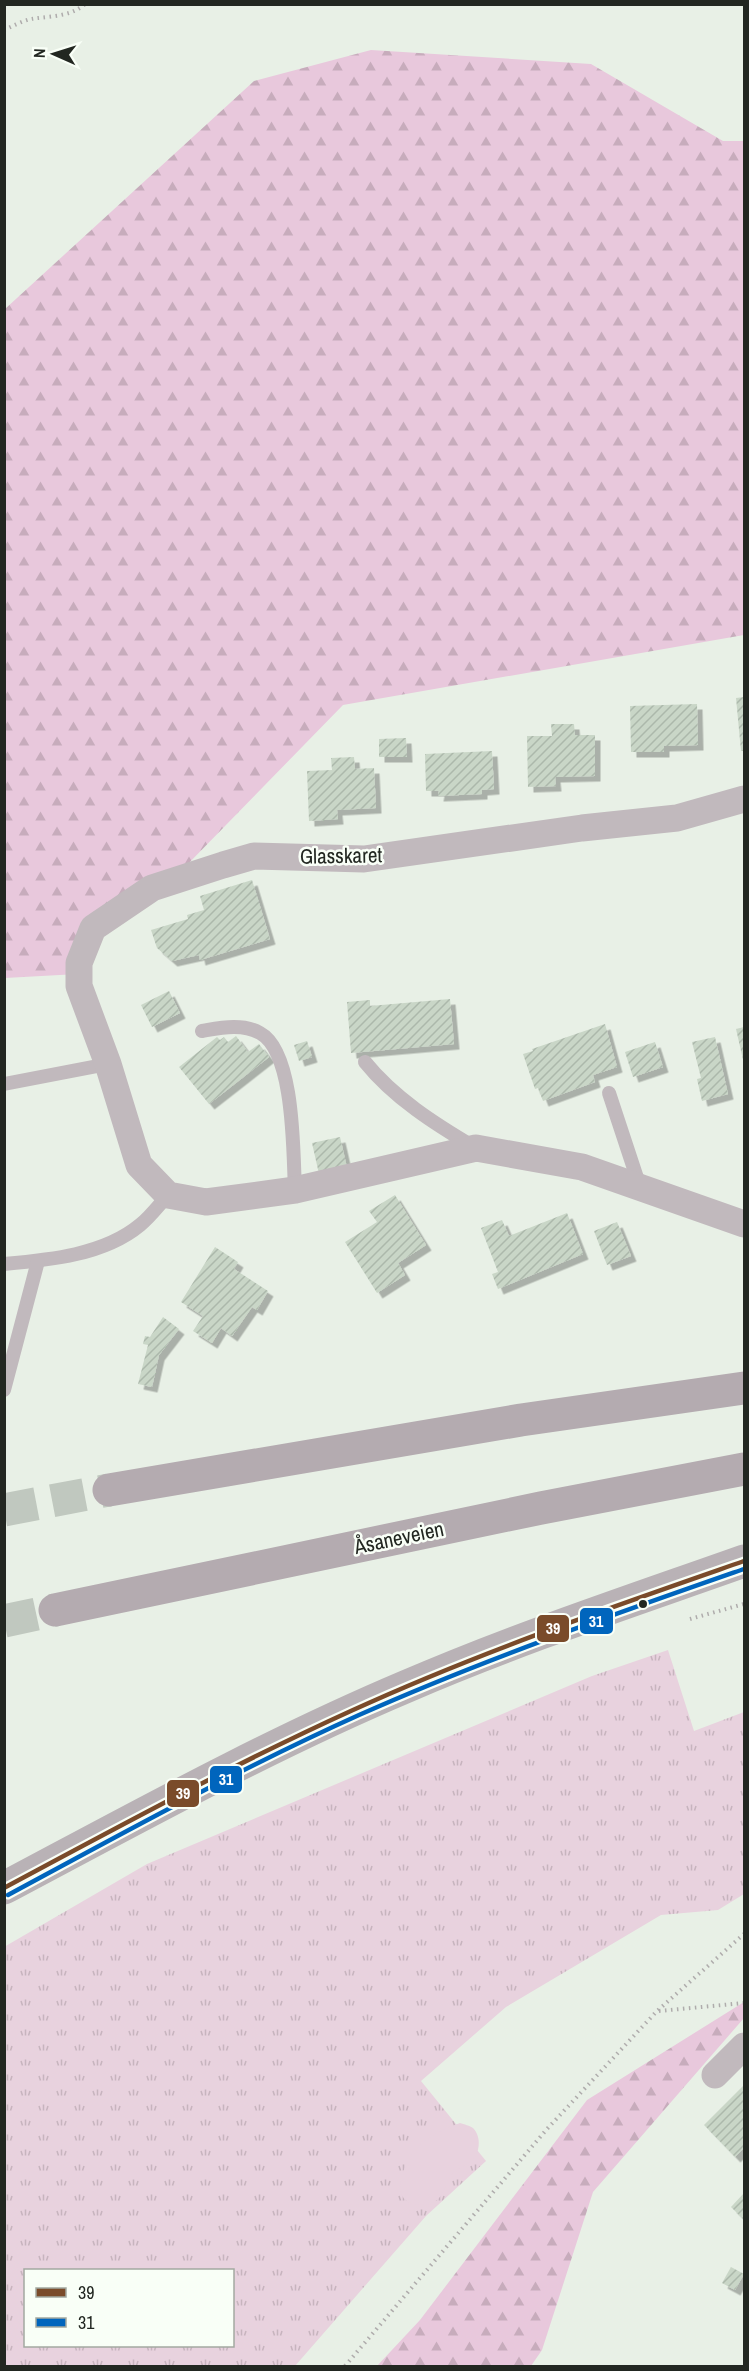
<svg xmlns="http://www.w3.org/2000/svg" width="749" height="2371" viewBox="0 0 749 2371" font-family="'Archivo Narrow',sans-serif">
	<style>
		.grass { fill: url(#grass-tufts); fill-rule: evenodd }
		.forest { fill: url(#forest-firs) }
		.pitch { fill: #e8d2de }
		.building { fill: url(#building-hatch); filter: url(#shadow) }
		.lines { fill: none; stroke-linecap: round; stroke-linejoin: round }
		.motorway-tunnel { stroke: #c0c8bf; stroke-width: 33; stroke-dasharray: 33 16; stroke-linecap: butt }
		.path { stroke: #afacac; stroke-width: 4; stroke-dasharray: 1.5 4.5; stroke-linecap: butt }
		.service { stroke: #c1b9bd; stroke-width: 14 }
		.minor { stroke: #c1b9bd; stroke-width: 27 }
		.primary { stroke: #b9b2b6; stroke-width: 33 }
		.motorway { stroke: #b4abb0; stroke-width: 33 }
		.bus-1-casing { stroke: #f9fff7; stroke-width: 9 }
		.bus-2-casing { stroke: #f9fff7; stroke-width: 9 }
		.bus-1 { stroke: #7a4b2a; stroke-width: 4.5 }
		.bus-2 { stroke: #0065bd; stroke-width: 4.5 }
		.bus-dot { fill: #222721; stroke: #f9fff7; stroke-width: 2 }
		.labels { text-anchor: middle; stroke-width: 5; stroke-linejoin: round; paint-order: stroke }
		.street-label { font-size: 21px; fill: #222721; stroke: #f9fff7 }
		.line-badge { stroke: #f9fff7; stroke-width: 2 }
		.badge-label { font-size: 16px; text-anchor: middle; font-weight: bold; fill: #fff }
	</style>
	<defs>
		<pattern id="grass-tufts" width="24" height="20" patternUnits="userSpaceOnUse" patternTransform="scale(1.5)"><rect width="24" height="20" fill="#e8d2de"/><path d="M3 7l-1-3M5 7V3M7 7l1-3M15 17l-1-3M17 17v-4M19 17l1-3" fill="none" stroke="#c7b4be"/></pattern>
		<pattern id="forest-firs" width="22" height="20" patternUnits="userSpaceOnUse" patternTransform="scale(1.5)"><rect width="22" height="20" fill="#e8c8dc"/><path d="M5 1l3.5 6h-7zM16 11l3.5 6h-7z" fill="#c7acbc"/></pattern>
		<pattern id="building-hatch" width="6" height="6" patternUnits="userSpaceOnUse" patternTransform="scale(1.5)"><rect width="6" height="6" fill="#c9d6c7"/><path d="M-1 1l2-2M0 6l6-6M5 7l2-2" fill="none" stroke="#acb8ab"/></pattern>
		<filter id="shadow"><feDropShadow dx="5.5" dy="5.5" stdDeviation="0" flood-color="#0004"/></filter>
	</defs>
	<rect width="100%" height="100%" fill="#e8f0e6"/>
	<path class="grass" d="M668,1650L694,1731L744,1712V1894L718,1910L661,1915L506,2007L421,2081L486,2161L426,2216L295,2366H5L4,1947L147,1864L592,1676ZM26,2270H232V2346H26Z"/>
	<g class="forest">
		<polygon points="371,50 591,64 723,141 744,141 744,635 343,705 185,867 109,903 78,974 5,978 5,309 254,81"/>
		<polygon points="744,2002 744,2018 593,2192 542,2350 531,2366 377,2366 420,2320 587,2100"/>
	</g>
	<path class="pitch" d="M460,2123C464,2124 470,2126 473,2128C482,2137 480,2154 471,2162C465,2167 457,2167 452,2174C443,2186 445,2202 426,2204C384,2209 402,2162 420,2145C432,2134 446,2128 460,2123Z"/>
	<g class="building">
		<polygon points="744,697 744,751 741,751 736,698"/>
		<polygon points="697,704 698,745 664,746 664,752 631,752 630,706"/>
		<polygon points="551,724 574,724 575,735 595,735 595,776 555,777 556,786 528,787 527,736 552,736"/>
		<polygon points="406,738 407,757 379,757 379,739"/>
		<polygon points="492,751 494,789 482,790 482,794 438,796 439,791 426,791 425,754"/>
		<polygon points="354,757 355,769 374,768 376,808 337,810 338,819 309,821 307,771 332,770 331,758"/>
		<polygon points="252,880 270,939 200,960 199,955 172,961 157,948 151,930 188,919 187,915 204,910 200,896"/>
		<polygon points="169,991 180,1013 152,1027 141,1005"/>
		<polygon points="450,999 454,1044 351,1053 347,1002 370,1000 370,1006"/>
		<polygon points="605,1024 617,1067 593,1075 595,1082 543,1101 538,1088 535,1089 523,1054 533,1051 532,1049"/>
		<polygon points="744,1027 744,1064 736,1029"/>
		<polygon points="236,1036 248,1052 259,1044 269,1057 209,1104 179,1067 217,1037 220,1040 224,1037 228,1042"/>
		<polygon points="715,1037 728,1094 702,1101 697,1079 701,1078 692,1042"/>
		<polygon points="307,1041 312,1057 299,1061 294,1045"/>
		<polygon points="655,1042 663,1067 633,1077 625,1052"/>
		<polygon points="340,1137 347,1168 319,1174 312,1143"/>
		<polygon points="395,1195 426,1245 398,1263 405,1275 377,1293 345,1242 377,1222 369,1211"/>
		<polygon points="567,1213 583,1254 498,1289 492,1274 498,1272 481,1228 502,1220 509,1236"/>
		<polygon points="617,1222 631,1256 607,1265 594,1231"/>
		<polygon points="215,1247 238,1262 234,1269 268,1291 257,1310 252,1307 232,1336 221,1328 212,1343 193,1331 203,1316 181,1302"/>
		<polygon points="163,1317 179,1329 159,1355 152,1387 138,1384 148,1345 143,1344 145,1336 150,1337"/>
		<polygon points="744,2085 744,2148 735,2157 704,2125"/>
		<polygon points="744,2193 744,2220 731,2207"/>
		<polygon points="731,2267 744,2274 735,2290 722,2283"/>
	</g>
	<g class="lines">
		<g class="motorway-tunnel">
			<polyline points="4,1510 109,1490"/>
			<polyline points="4,1621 55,1610"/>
		</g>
		<g class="path">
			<path d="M4,30C13,26 22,21 31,19C49,16 71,17 85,4"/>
			<polyline points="690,1619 744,1604"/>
			<polyline points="659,2011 744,2003"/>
			<polyline points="345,2366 547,2129 657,2011 744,1934"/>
		</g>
		<g class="service">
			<path d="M202,1031C220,1028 242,1023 260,1033C295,1052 293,1154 295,1190"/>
			<path d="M365,1062C394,1098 435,1124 474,1147"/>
			<polyline points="4,1084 108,1064"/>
			<polyline points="609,1093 640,1187"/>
			<path d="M4,1264C49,1260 104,1255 140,1225C150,1217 159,1205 168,1195"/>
			<polyline points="4,1390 38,1261"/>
		</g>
		<g class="minor">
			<polyline points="744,799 677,818 582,828 364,859 254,856 223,865 152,888 93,928 79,963 79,986 108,1064 139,1165 168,1195 206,1202 295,1190 476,1148 582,1167 744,1224"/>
			<polyline points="715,2075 744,2046"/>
		</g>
		<path class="primary" d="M4,1888C136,1818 268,1745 405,1687C516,1639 631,1601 744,1561"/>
		<g class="motorway">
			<polyline points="109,1490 521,1420 744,1388"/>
			<polyline points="55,1610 541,1508 744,1469"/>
		</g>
		<defs>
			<path id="bus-1" d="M4,1888C120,1826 234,1764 353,1710C480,1652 612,1607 744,1561"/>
			<path id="bus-2" d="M8,1895C123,1833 239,1769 359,1715C485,1659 615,1614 744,1569"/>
		</defs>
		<use href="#bus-1" class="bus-1-casing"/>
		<use href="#bus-2" class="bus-2-casing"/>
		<use href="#bus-1" class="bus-1"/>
		<use href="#bus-2" class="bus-2"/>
	</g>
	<circle class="bus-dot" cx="643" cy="1604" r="5"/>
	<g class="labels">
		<g class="street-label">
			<text transform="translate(341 856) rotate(-1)" y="7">Glasskaret</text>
			<text transform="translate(399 1538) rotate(-12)" y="7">Åsaneveien</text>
		</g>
	</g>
	<g class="line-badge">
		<rect x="579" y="1607" width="35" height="28" rx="6" fill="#0065bd"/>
		<rect x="536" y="1614" width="34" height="29" rx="6" fill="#7a4b2a"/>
		<rect x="209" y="1765" width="34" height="29" rx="6" fill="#0065bd"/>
		<rect x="166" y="1779" width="34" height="29" rx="6" fill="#7a4b2a"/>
	</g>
	<g class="badge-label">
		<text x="596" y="1627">31</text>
		<text x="553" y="1634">39</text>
		<text x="226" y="1785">31</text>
		<text x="183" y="1799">39</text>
	</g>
	<rect width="749" height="2371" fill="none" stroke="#222721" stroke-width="12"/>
	<rect x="24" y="2269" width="210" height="78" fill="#f9fff7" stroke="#a3a9a1" stroke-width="1.5"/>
	<rect x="36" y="2288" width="30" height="9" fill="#7a4b2a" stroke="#a3a9a1" stroke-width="1.5"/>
	<text x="78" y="2299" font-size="18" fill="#222721">39</text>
	<rect x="36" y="2318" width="30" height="9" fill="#0065bd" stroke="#a3a9a1" stroke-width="1.5"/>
	<text x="78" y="2329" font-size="18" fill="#222721">31</text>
	<g transform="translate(54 54) rotate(273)" stroke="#f9fff7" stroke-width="4.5" paint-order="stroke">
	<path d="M0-4.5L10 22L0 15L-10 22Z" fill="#222721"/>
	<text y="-9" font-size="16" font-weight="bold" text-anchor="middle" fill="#222721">N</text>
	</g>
</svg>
